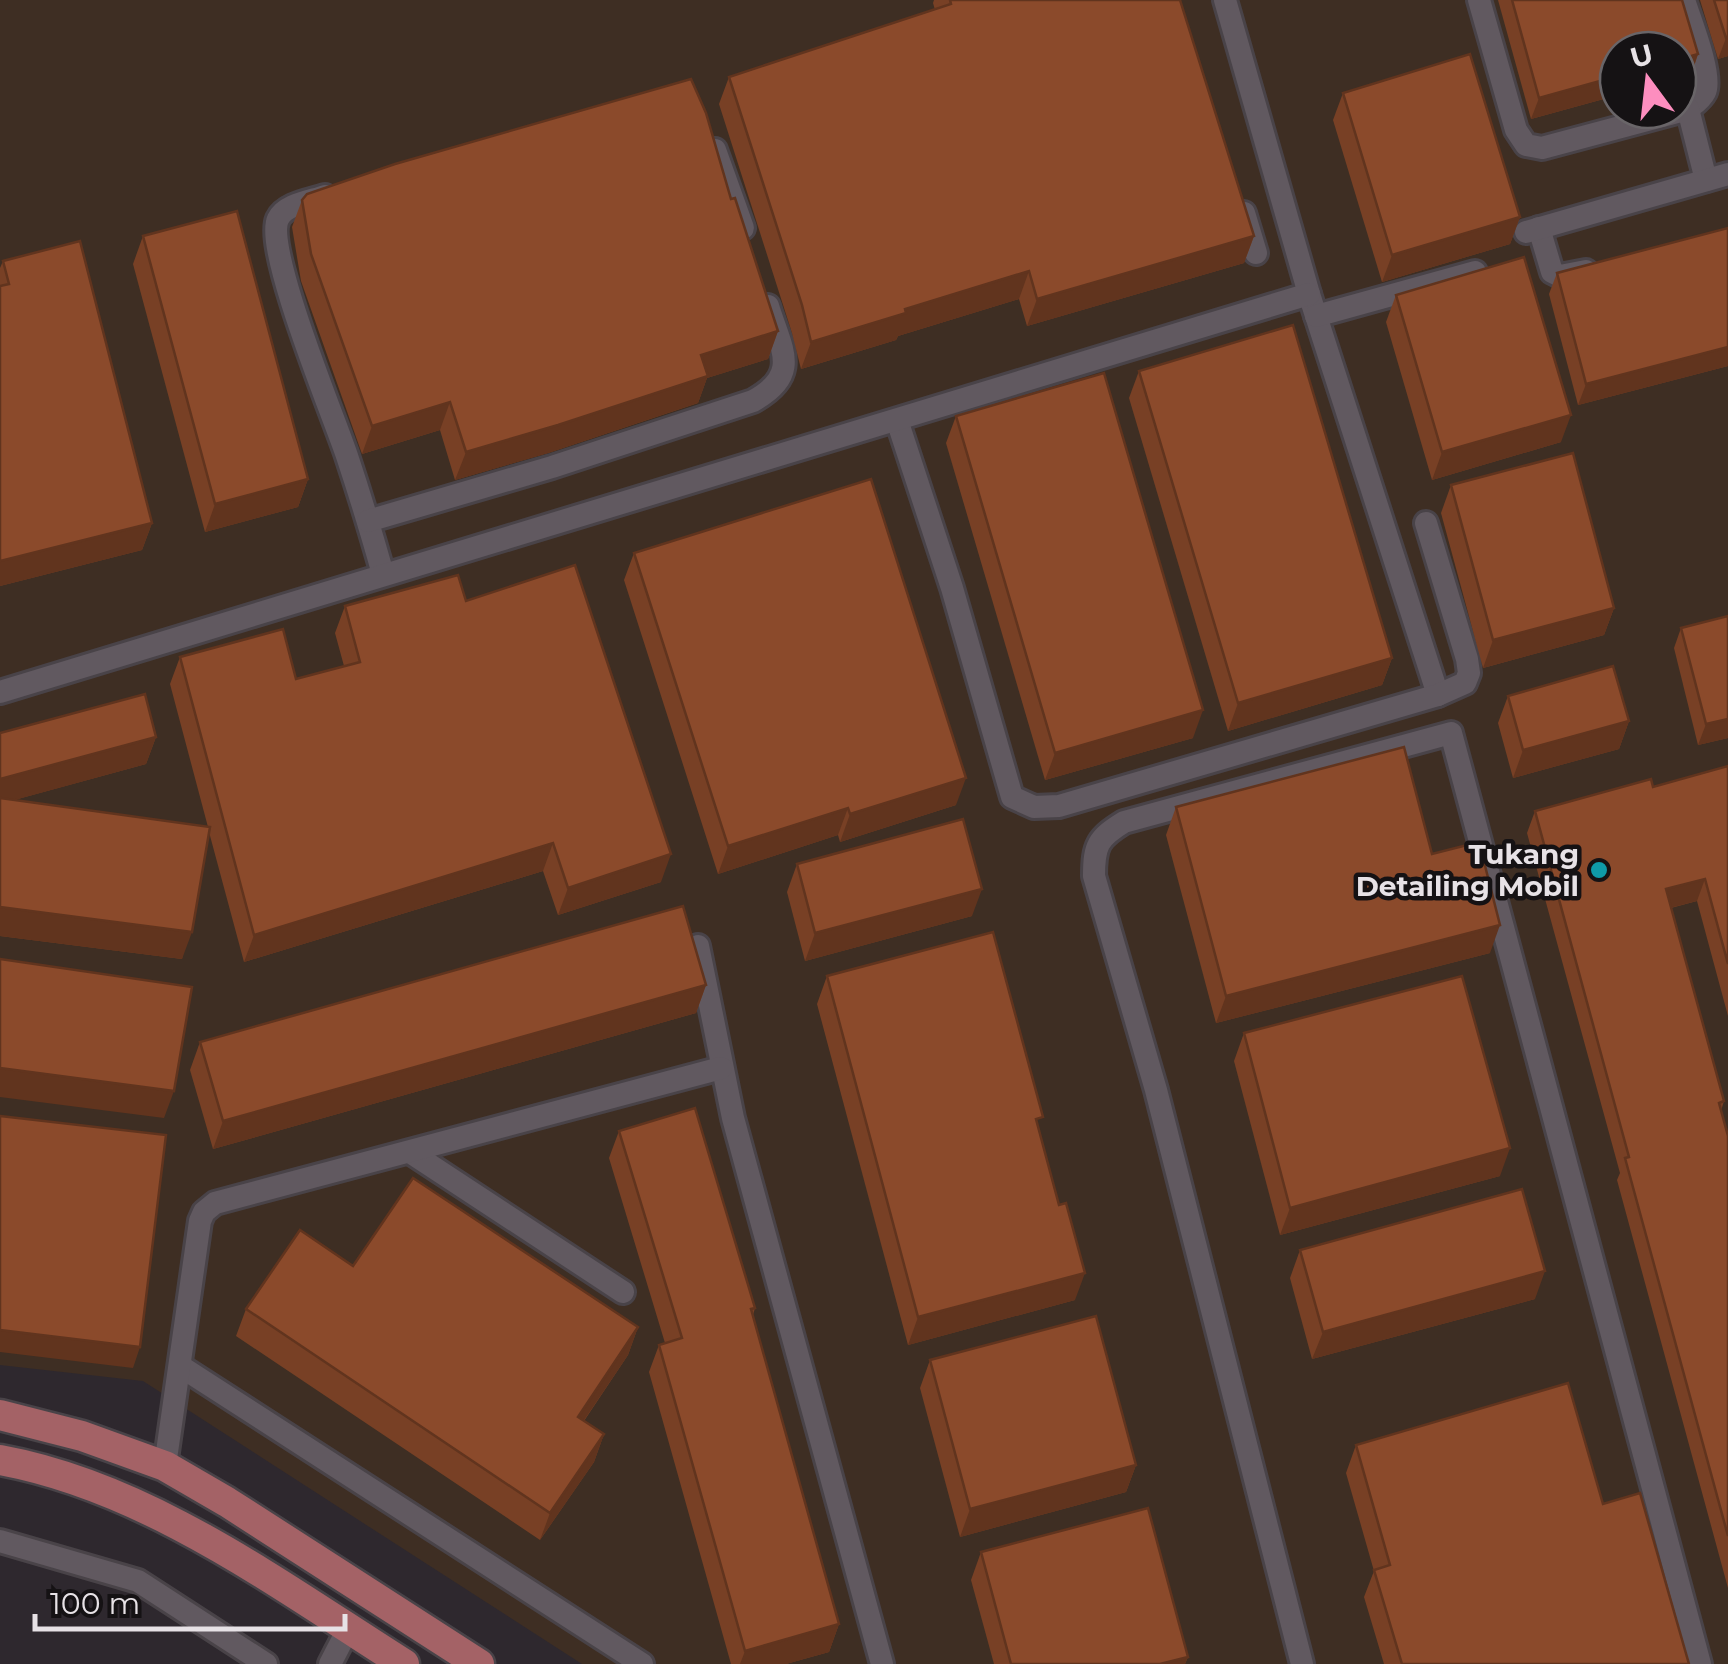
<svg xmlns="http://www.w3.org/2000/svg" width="1728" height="1664" viewBox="0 0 1728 1664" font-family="Montserrat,sans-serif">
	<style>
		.industrial { fill: #3e2e23; fill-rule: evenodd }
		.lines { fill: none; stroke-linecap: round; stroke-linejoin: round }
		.minor-casing { stroke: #494348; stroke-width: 28 }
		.major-casing { stroke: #494348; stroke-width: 35 }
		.minor { stroke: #615960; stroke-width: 22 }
		.major { stroke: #a46266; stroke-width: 30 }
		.wall { fill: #784025 }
		.shaded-wall { fill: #61341e }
		.building { fill: #8b4a2b; stroke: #61341e; stroke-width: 2.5 }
		.culture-dot { fill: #0f9aa8; stroke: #151214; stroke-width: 4 }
		.labels { text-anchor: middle; stroke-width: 9; stroke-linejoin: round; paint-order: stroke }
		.poi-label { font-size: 28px; font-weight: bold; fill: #e7e2e6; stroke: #151214; text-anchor: end }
	</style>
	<rect width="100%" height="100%" fill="#2e282e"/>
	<path class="industrial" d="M0,0H1728V1664H582L143,1381L0,1365ZM1618,50H1678V110H1618Z"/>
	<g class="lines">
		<defs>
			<g id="minor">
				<polyline points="1225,0 1309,294 1438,695"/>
				<path d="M1479,0L1516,130L1526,145L1542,148L1688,109C1694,104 1701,100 1705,92C1713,76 1690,19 1684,0"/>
				<polyline points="1688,109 1706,180"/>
				<polyline points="715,150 743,228"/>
				<path d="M325,196C311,201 285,204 278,219C264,249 334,417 347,456C360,495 372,535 383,574"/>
				<polyline points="1244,213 1256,253"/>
				<polyline points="1539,228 1552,272 1560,276 1586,271"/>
				<polyline points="1526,232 1728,174"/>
				<polyline points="1316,316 1475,272"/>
				<polyline points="897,420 952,588 1012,797 1034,807 1059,806 1438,695 1465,683 1469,673 1467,659 1426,523"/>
				<path d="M368,521L552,467L753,401C802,374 781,349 768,306"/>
				<polyline points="0,692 1309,294"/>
				<polyline points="698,946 733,1118 882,1664"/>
				<polyline points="410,1152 623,1292"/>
				<polyline points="180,1366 642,1664"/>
				<polyline points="165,1466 200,1221 204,1212 215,1203 721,1068"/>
				<polyline points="0,1541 138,1581 266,1664"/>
				<polyline points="330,1664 348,1629"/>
				<path d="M1302,1664L1156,1090L1094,876C1094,845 1098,838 1124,822L1451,733L1700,1664"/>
			</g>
			<g id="major">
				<polyline points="0,1415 82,1436 165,1466 227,1502 479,1664"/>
				<path d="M0,1460C148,1487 279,1585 404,1664"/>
			</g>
		</defs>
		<use href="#minor" class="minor-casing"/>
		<use href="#major" class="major-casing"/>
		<use href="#minor" class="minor"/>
		<use href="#major" class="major"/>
	</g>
	<g class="wall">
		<polygon points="934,0 1180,0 1254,236 1244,263 1027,326 1019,299 898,336 896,340 801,369 792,333 719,104 729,77 935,10 933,3"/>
		<polygon points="1498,0 1682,0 1698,54 1691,75 1531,119"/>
		<polygon points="1700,0 1728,0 1728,56 1718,59"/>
		<polygon points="1343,93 1520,217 1510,244 1382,282 1333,120"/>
		<polygon points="731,199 778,331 768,359 707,378 698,403 548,453 455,480 440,430 362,454 301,281 292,227 302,200"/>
		<polygon points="1728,228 1728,366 1578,405 1549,294 1557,273"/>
		<polygon points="143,236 308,479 298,507 205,532 133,264"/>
		<polygon points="3,261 152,523 142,550 0,586 0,268"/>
		<polygon points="1396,295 1561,442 1432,480 1386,322"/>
		<polygon points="1139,371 1392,658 1382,685 1228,731 1129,398"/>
		<polygon points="956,416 1193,738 1045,780 946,443"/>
		<polygon points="1451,485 1614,608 1604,635 1483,668 1441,513"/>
		<polygon points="634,553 956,805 840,842 838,835 718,874 624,580"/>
		<polygon points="466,601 661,882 558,915 543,871 244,962 209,832 182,959 0,936 0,733 156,737 146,764 14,800 208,827 170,684 180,657 296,679 344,666 335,633 345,606"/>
		<polygon points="1728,616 1728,738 1698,745 1674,648 1681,628"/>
		<polygon points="1508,696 1629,721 1619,749 1513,778 1498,723"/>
		<polygon points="1728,766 1728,1016 1697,901 1671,908 1724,1101 1721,1111 1728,1136 1728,1588 1617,1180 1620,1173 1527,833 1535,811 1653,787"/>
		<polygon points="1176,807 1432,854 1490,953 1216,1023 1166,835"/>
		<polygon points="797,864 972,916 805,961 787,892"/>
		<polygon points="827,976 1039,1128 1075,1300 908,1345 817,1004"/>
		<polygon points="706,985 696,1013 213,1149 190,1070 200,1042"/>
		<polygon points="1244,1033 1500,1176 1280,1235 1234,1061"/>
		<polygon points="619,1131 755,1308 753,1315 839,1624 829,1652 786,1664 731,1664 649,1372 659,1345 665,1343 609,1158"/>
		<polygon points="1300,1250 1535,1299 1312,1359 1290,1278"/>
		<polygon points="353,1266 638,1327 628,1355 584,1421 604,1434 594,1462 540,1540 236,1336 246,1309"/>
		<polygon points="930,1360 1136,1465 1126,1492 960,1537 920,1388"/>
		<polygon points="1356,1445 1603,1504 1689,1664 1384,1664 1364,1597 1374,1571 1346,1473"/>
		<polygon points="981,1552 1188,1657 1185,1664 994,1664 971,1580"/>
	</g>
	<g class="shaded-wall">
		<polygon points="1728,37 1728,56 1718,59 1726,38"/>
		<polygon points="1698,54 1691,75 1678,78 1678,60"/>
		<polygon points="1618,76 1618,95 1531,119 1539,98"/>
		<polygon points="1520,217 1510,244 1382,282 1392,255"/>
		<polygon points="1254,236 1244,263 1027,326 1037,299"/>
		<polygon points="1029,271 1019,299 898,336 896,340 801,369 811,342 905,309"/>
		<polygon points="778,331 768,359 707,378 698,403 548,453 455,480 466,452 701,355"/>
		<polygon points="1728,347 1728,366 1578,405 1586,384"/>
		<polygon points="450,402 440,430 362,454 372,426"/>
		<polygon points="1571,415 1561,442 1432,480 1442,452"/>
		<polygon points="308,479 298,507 205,532 215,504"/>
		<polygon points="152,523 142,550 0,586 0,561"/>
		<polygon points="1614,608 1604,635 1483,668 1493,640"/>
		<polygon points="1392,658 1382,685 1228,731 1238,703"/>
		<polygon points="1203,710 1193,738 1045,780 1055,753"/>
		<polygon points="1728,719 1728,738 1698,745 1706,724"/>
		<polygon points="1629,721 1619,749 1513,778 1523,750"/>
		<polygon points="156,737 146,764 0,804 0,779"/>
		<polygon points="966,778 956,805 840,842 850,814"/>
		<polygon points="848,808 838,835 718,874 728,846"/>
		<polygon points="553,843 543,871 244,962 254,935"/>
		<polygon points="671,854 661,882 558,915 568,888"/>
		<polygon points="1705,879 1697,901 1658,911 1666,889"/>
		<polygon points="982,889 972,916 805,961 815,933"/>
		<polygon points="0,907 192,932 182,959 0,936"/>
		<polygon points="1500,925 1490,953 1216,1023 1226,996"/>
		<polygon points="706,985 696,1013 213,1149 223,1121"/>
		<polygon points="0,1068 174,1091 164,1118 0,1097"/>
		<polygon points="1510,1148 1500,1176 1280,1235 1290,1208"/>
		<polygon points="1545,1271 1535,1299 1312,1359 1323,1332"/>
		<polygon points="1085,1273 1075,1300 908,1345 918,1317"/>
		<polygon points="638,1327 628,1355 568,1444 578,1417"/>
		<polygon points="0,1330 140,1347 133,1368 0,1352"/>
		<polygon points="604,1434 594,1462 540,1540 550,1513"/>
		<polygon points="1136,1465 1126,1492 960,1537 970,1509"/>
		<polygon points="839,1624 829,1652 786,1664 740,1664 745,1651"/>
		<polygon points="1188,1657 1185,1664 1160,1664"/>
	</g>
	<g class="building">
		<polygon points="950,0 1180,0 1254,236 1037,299 1029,271 905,309 906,313 811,342 802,305 729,77 951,4"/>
		<polygon points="1512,0 1682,0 1698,54 1678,60 1678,50 1618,50 1618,76 1539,98"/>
		<polygon points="1714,0 1728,0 1728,37 1726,38"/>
		<polygon points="1470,54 1520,217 1392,255 1343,93"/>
		<polygon points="691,79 706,113 731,199 735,198 778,331 701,355 708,376 558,425 466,452 450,402 372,426 311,254 302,200 307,194 395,164"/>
		<polygon points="237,211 308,479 215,504 143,236"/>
		<polygon points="1728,228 1728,347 1586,384 1557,273"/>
		<polygon points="80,241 152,523 0,561 0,286 9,284 3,261"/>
		<polygon points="1524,257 1571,415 1442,452 1396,295"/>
		<polygon points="1293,325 1392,658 1238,703 1139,371"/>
		<polygon points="1104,373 1203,710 1055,753 956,416"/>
		<polygon points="1573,453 1614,608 1493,640 1451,485"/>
		<polygon points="871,479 966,778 850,814 848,808 728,846 634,553"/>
		<polygon points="575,565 671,854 568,888 553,843 254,935 180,657 283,629 296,679 360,662 345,606 458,575 466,601"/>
		<polygon points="1728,616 1728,719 1706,724 1681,628"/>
		<polygon points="1613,666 1629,721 1523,750 1508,696"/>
		<polygon points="145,694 156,737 0,779 0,733"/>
		<polygon points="1404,747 1432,854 1479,842 1500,925 1226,996 1176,807"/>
		<polygon points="1728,766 1728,964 1705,879 1666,889 1724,1101 1719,1103 1728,1136 1728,1536 1625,1158 1629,1157 1535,811 1651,779 1653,787"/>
		<polygon points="0,798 210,827 192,932 0,907"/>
		<polygon points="963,819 982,889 815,933 797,864"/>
		<polygon points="683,906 706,985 223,1121 200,1042"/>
		<polygon points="993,932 1043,1117 1036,1119 1059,1205 1066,1203 1085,1273 918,1317 827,976"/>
		<polygon points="0,959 192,987 174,1091 0,1068"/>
		<polygon points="1462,976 1510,1148 1290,1208 1244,1033"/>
		<polygon points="695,1108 755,1308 751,1309 839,1624 745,1651 659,1345 682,1338 619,1131"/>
		<polygon points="0,1116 166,1135 140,1347 0,1330"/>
		<polygon points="413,1178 638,1327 578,1417 604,1434 550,1513 246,1309 300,1230 353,1266"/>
		<polygon points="1522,1189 1545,1271 1323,1332 1300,1250"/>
		<polygon points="1096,1316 1136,1465 970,1509 930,1360"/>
		<polygon points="1568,1383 1603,1504 1640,1493 1689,1664 1402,1664 1374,1570 1390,1565 1356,1445"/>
		<polygon points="1148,1508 1188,1657 1160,1664 1011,1664 981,1552"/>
	</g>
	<circle class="culture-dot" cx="1599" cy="870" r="10"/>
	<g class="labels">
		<g class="poi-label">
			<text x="1579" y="864">Tukang<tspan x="1579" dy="32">Detailing Mobil</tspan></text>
		</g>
	</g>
	<g transform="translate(1648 80) rotate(345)"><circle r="48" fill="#151214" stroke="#696568" stroke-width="2.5"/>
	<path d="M0-8L18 38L0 25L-18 38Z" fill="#fd8ebf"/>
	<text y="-15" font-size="28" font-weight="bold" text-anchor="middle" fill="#e7e2e6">U</text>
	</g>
	<path d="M35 1614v15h310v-15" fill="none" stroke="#e7e2e6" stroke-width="5"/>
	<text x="50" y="1614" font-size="30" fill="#e7e2e6" stroke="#151214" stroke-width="8" paint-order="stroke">100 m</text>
</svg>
